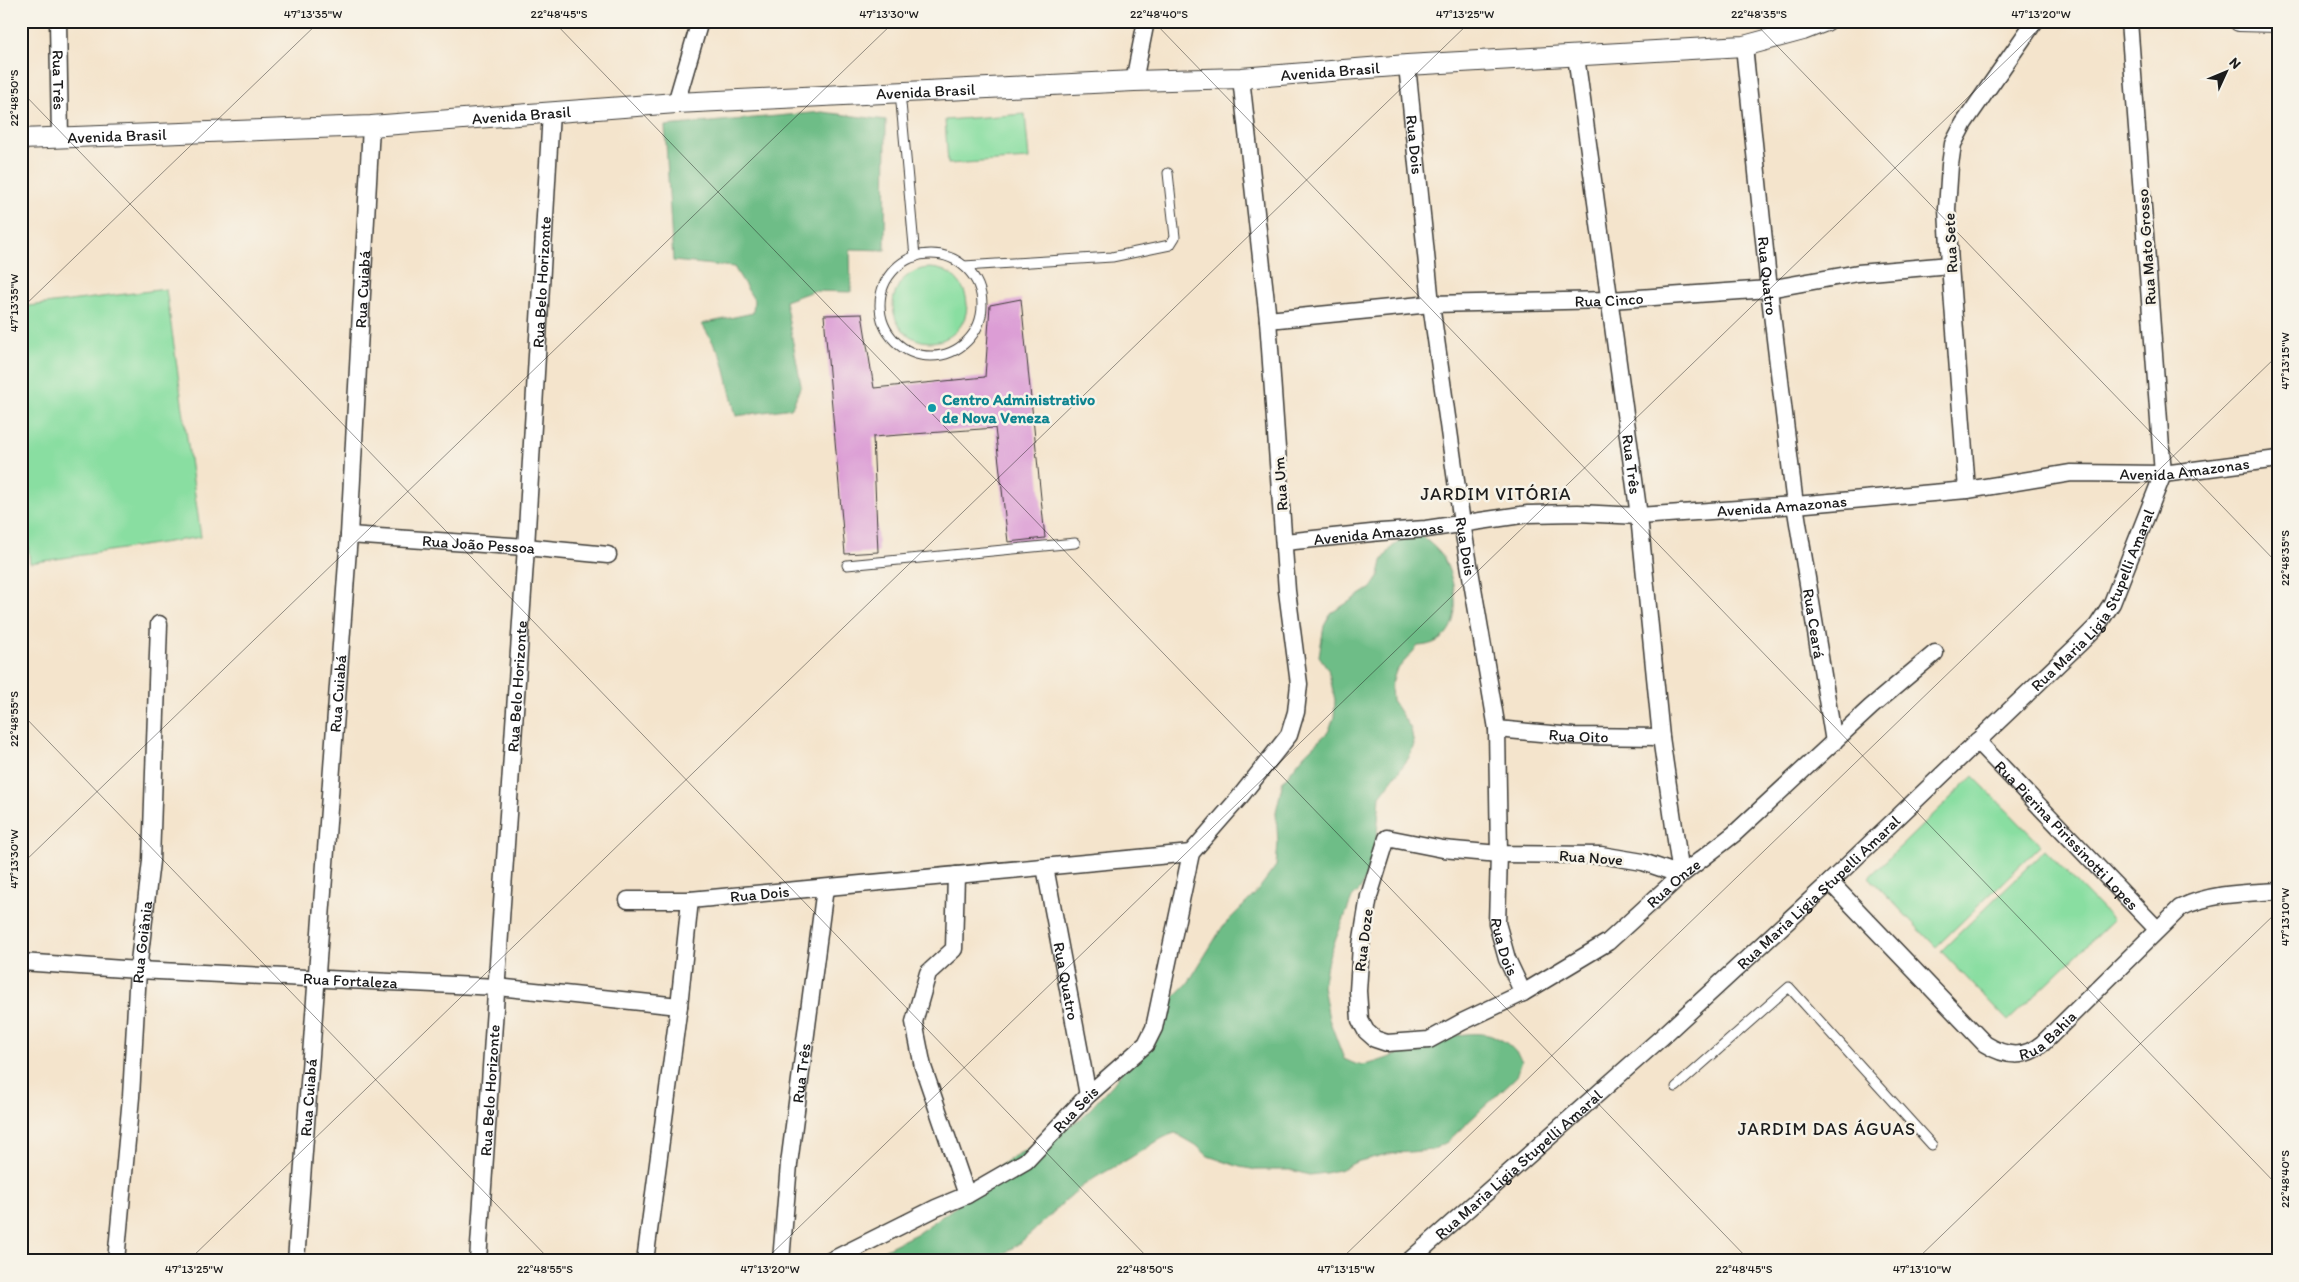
<svg xmlns="http://www.w3.org/2000/svg" width="2299" height="1282" viewBox="0 0 2299 1282" font-family="Itim,sans-serif">
	<style>
		.green { fill: #89dea1; stroke: #527d5e }
		.forest { fill: #6ebd87; stroke: #456c52 }
		.building { fill: #dc9dd5 }
		.lines { fill: none; stroke-linecap: round; stroke-linejoin: round }
		.service-casing { stroke: #3c3a36; stroke-width: 11 }
		.minor-casing { stroke: #3c3a36; stroke-width: 19 }
		.tertiary-casing { stroke: #3c3a36; stroke-width: 22 }
		.service { stroke: #fff; stroke-width: 9 }
		.minor { stroke: #fff; stroke-width: 16 }
		.tertiary { stroke: #fff; stroke-width: 20 }
		.ticks { fill: none; stroke: #1c1c1c; stroke-width: 1; stroke-opacity: 0.45 }
		.culture-dot { fill: #0f9aa8; stroke: #f7f3e8; stroke-width: 2 }
		.labels { text-anchor: middle; stroke-width: 5; stroke-linejoin: round; paint-order: stroke }
		.street-label { font-size: 16px; fill: #1c1c1c; stroke: #f7f3e8 }
		.culture-label { font-size: 16px; font-weight: bold; fill: #0d838f; stroke: #f7f3e8; text-anchor: start }
		.neighbourhood-label { font-size: 18px; letter-spacing: 1px; fill: #1c1c1c; stroke: #f7f3e8 }
		.neatline { fill: none; stroke: #1c1c1c; stroke-width: 2 }
		.ticks-label { font-size: 12px; text-anchor: middle; fill: #1c1c1c }
	</style>
	<rect width="100%" height="100%" fill="#f7f3e8"/>
	<filter id="ink" filterUnits="userSpaceOnUse"><feTurbulence type="fractalNoise" baseFrequency=".02" numOctaves="2"/><feDisplacementMap in="SourceGraphic" scale="10" xChannelSelector="R" yChannelSelector="G"/><feConvolveMatrix kernelMatrix="1 2 1 2 8 2 1 2 1" color-interpolation-filters="sRGB"/></filter>
	<filter id="wash" filterUnits="userSpaceOnUse"><feTurbulence type="fractalNoise" baseFrequency=".0096" numOctaves="4" result="noise"/><feDisplacementMap in="SourceGraphic" scale="20" xChannelSelector="R" yChannelSelector="G"/><feGaussianBlur stdDeviation="1.12" result="paint"/><feColorMatrix in="noise" values="0 0 0 0 0 0 0 0 0 0 0 0 0 0 0 0 0 1.4 0 .05"/><feComposite in="paint" operator="in"/></filter>
	<g filter="url(#wash)">
		<rect width="100%" height="100%" fill="#f4e4cc"/>
		<g class="green">
			<polygon points="1025,114 1029,159 948,164 945,120"/>
			<circle cx="930" cy="305" r="37"/>
			<polygon points="166,289 201,537 30,563 21,488 21,307"/>
			<polygon points="1973,776 2041,845 1936,947 1869,877"/>
			<polygon points="2045,850 2113,920 2008,1021 1941,951"/>
		</g>
		<g class="forest">
			<polygon points="822,112 886,120 885,250 850,249 851,292 813,291 785,301 801,385 792,408 736,416 722,358 702,324 753,313 754,300 734,267 673,261 665,126"/>
			<path d="M1421,535C1428,542 1441,551 1445,561C1460,593 1464,644 1418,646L1396,671L1391,686L1392,700L1411,729L1414,745L1408,759L1380,796L1375,861L1360,890L1352,898L1328,959L1323,986L1329,1019L1344,1059C1349,1061 1354,1064 1359,1065C1370,1065 1382,1060 1393,1056C1434,1042 1493,1011 1522,1061L1517,1076L1447,1142L1432,1150L1387,1154L1356,1162L1342,1169L1326,1173L1309,1175L1291,1170H1257L1240,1167L1208,1156L1196,1145L1175,1133C1161,1137 1151,1146 1138,1153C1117,1167 1093,1176 1074,1193C1046,1217 1022,1249 987,1261H861L918,1233L951,1210L977,1184L1006,1161L1082,1118L1114,1083L1172,999L1188,983L1223,926L1255,894L1276,866L1278,843L1276,812L1283,781L1305,754L1328,732L1334,718L1335,700L1328,669L1319,656L1324,626L1331,613L1371,588L1379,576L1382,561L1392,547L1406,536Z"/>
		</g>
		<g id="blocks">
			<polygon class="building" points="1021,299 1045,538 1008,542 995,428 873,437 878,552 845,554 824,315 862,314 874,388 985,377 990,305"/>
		</g>
	</g>
	<g filter="url(#ink)">
		<use href="#blocks" fill-opacity="0" stroke="#3c3a36" stroke-width="1"/>
		<g class="lines">
			<defs>
				<g id="service">
					<polyline points="900,92 915,257"/>
					<circle cx="931" cy="305" r="51"/>
					<polyline points="964,266 1112,257 1170,245 1175,237 1168,173"/>
					<polyline points="847,565 1075,543"/>
					<polyline points="1676,1087 1789,987 1932,1145"/>
				</g>
				<g id="minor">
					<path id="s1" d="M58,21L60,138"/>
					<path id="s2" d="M1744,46L1769,289L1795,505L1834,742"/>
					<path id="s3" d="M1576,56L1639,516L1661,737L1681,875L1643,862L1601,855L1499,854L1443,849L1387,838L1369,896L1361,945L1358,991L1360,1020L1366,1031L1375,1039L1387,1043L1429,1040L1462,1022L1523,993L1608,942L1681,875L1734,834L1871,707L1935,653"/>
					<path id="s4" d="M1407,65L1431,304L1462,523L1497,729L1499,854L1497,923L1507,959L1523,993"/>
					<polyline points="1134,81 1146,21"/>
					<polyline points="676,103 700,21"/>
					<path id="s5" d="M1268,320L1431,304L1610,300L1769,289L1858,273L1950,265"/>
					<polyline points="1967,490 1950,265 1947,209 1950,165 1953,144 1964,123 2035,21"/>
					<path id="s6" d="M349,535L526,547L608,555"/>
					<path id="s7" d="M1285,542L1381,532L1426,529L1528,514L1578,513L1639,516L1795,505L1967,490L2071,473L2163,474L2278,459"/>
					<path id="s8" d="M1497,729L1573,736L1661,737"/>
					<path id="s9" d="M1977,741L2157,929"/>
					<path id="s10" d="M1045,867L1088,1095"/>
					<polyline points="956,875 954,949 928,973 914,1022 923,1067 967,1195"/>
					<path id="s11" d="M1830,882L1985,1044C2006,1057 2024,1059 2043,1043L2180,908C2211,893 2245,893 2278,891"/>
					<path id="s12" d="M628,900H690L1191,853"/>
					<path id="s13" d="M21,962L138,970L497,987L679,1006"/>
					<path id="s14" d="M116,1261L131,1097L138,970L151,861L159,624"/>
					<path id="s15" d="M296,1261L349,535L371,126"/>
					<path id="s16" d="M478,1261L526,547L551,112"/>
					<polyline points="645,1261 679,1006 690,900"/>
					<path id="s17" d="M781,1261L789,1164L825,888"/>
					<path id="s18" d="M830,1261L936,1208L967,1195L1026,1161L1088,1095L1146,1044L1154,1028L1191,853L1239,798L1289,735L1296,712L1299,684L1287,591L1268,320L1241,78"/>
					<path id="s19" d="M1409,1261L1662,1037L1830,882L2078,645L2097,626L2112,603L2163,474L2129,21"/>
				</g>
				<g id="tertiary">
					<polyline points="2239,21 2278,22"/>
					<path id="s20" d="M21,139L371,126L676,103L1134,81L1241,78L1407,65L1744,46L1803,30L1826,21"/>
				</g>
			</defs>
			<use href="#service" class="service-casing"/>
			<use href="#minor" class="minor-casing"/>
			<use href="#tertiary" class="tertiary-casing"/>
			<use href="#service" class="service"/>
			<use href="#minor" class="minor"/>
			<use href="#tertiary" class="tertiary"/>
		</g>
	</g>
	<path class="ticks" d="M553,21L1750,1261M1153,21L2278,1186M1753,21L2278,564M21,91L1151,1261M21,309L320,21M21,713L551,1261M21,865L895,21M188,1261L1471,21M764,1261L2047,21M1339,1261L2278,355M1915,1261L2278,911"/>
	<circle class="culture-dot" cx="932" cy="408" r="5"/>
	<g class="labels">
		<g class="street-label">
			<text dy="6" stroke="none"><textPath href="#s20" startOffset="1311">Avenida Brasil</textPath></text>
			<text dy="6" stroke="none"><textPath href="#s1" startOffset="59">Rua Três</textPath></text>
			<text dy="6" stroke="none"><textPath href="#s20" startOffset="906">Avenida Brasil</textPath></text>
			<text dy="6" stroke="none"><textPath href="#s20" startOffset="501">Avenida Brasil</textPath></text>
			<text dy="6" stroke="none"><textPath href="#s20" startOffset="96">Avenida Brasil</textPath></text>
			<text dy="6" stroke="none"><textPath href="#s4" startOffset="80">Rua Dois</textPath></text>
			<text transform="translate(1950 243) rotate(-93)" y="6">Rua Sete</text>
			<text transform="translate(2146 247) rotate(-94)" y="6">Rua Mato Grosso</text>
			<text dy="6" stroke="none"><textPath href="#s2" startOffset="231">Rua Quatro</textPath></text>
			<text dy="6" stroke="none"><textPath href="#s16" startOffset="981">Rua Belo Horizonte</textPath></text>
			<text dy="6" stroke="none"><textPath href="#s15" startOffset="974">Rua Cuiabá</textPath></text>
			<text dy="6" stroke="none"><textPath href="#s5" startOffset="342">Rua Cinco</textPath></text>
			<text dy="6" stroke="none"><textPath href="#s3" startOffset="412">Rua Três</textPath></text>
			<text dy="6" stroke="none"><textPath href="#s7" startOffset="904">Avenida Amazonas</textPath></text>
			<text transform="translate(1280 484) rotate(-94)" y="6">Rua Um</text>
			<text dy="6" stroke="none"><textPath href="#s7" startOffset="499">Avenida Amazonas</textPath></text>
			<text dy="6" stroke="none"><textPath href="#s7" startOffset="94">Avenida Amazonas</textPath></text>
			<text dy="6" stroke="none"><textPath href="#s6" startOffset="130">Rua João Pessoa</textPath></text>
			<text dy="6" stroke="none"><textPath href="#s4" startOffset="485">Rua Dois</textPath></text>
			<text dy="6" stroke="none"><textPath href="#s19" startOffset="956">Rua Maria Ligia Stupelli Amaral</textPath></text>
			<text dy="6" stroke="none"><textPath href="#s2" startOffset="582">Rua Ceará</textPath></text>
			<text dy="6" stroke="none"><textPath href="#s16" startOffset="576">Rua Belo Horizonte</textPath></text>
			<text dy="6" stroke="none"><textPath href="#s15" startOffset="569">Rua Cuiabá</textPath></text>
			<text dy="6" stroke="none"><textPath href="#s8" startOffset="82">Rua Oito</textPath></text>
			<text dy="6" stroke="none"><textPath href="#s9" startOffset="130">Rua Pierina Pirissinotti Lopes</textPath></text>
			<text transform="translate(1591 857) rotate(4)" y="6">Rua Nove</text>
			<text dy="6" stroke="none"><textPath href="#s3" startOffset="1681">Rua Onze</textPath></text>
			<text dy="6" stroke="none"><textPath href="#s19" startOffset="551">Rua Maria Ligia Stupelli Amaral</textPath></text>
			<text dy="6" stroke="none"><textPath href="#s12" startOffset="132">Rua Dois</textPath></text>
			<text transform="translate(1363 940) rotate(-83)" y="6">Rua Doze</text>
			<text dy="6" stroke="none"><textPath href="#s14" startOffset="320">Rua Goiânia</textPath></text>
			<text dy="6" stroke="none"><textPath href="#s4" startOffset="889">Rua Dois</textPath></text>
			<text dy="6" stroke="none"><textPath href="#s13" startOffset="330">Rua Fortaleza</textPath></text>
			<text dy="6" stroke="none"><textPath href="#s10" startOffset="116">Rua Quatro</textPath></text>
			<text dy="6" stroke="none"><textPath href="#s11" startOffset="295">Rua Bahia</textPath></text>
			<text dy="6" stroke="none"><textPath href="#s17" startOffset="189">Rua Três</textPath></text>
			<text dy="6" stroke="none"><textPath href="#s16" startOffset="171">Rua Belo Horizonte</textPath></text>
			<text dy="6" stroke="none"><textPath href="#s15" startOffset="164">Rua Cuiabá</textPath></text>
			<text dy="6" stroke="none"><textPath href="#s18" startOffset="292">Rua Seis</textPath></text>
			<text dy="6" stroke="none"><textPath href="#s19" startOffset="146">Rua Maria Ligia Stupelli Amaral</textPath></text>
		</g>
		<g class="culture-label">
			<text x="942" y="405">Centro Administrativo<tspan x="942" dy="18">de Nova Veneza</tspan></text>
		</g>
		<g class="neighbourhood-label">
			<text x="1496" y="500">JARDIM VITÓRIA</text>
			<text x="1827" y="1135">JARDIM DAS ÁGUAS</text>
		</g>
	</g>
	<rect width="2299" height="1282" fill="none" stroke="#f7f3e8" stroke-width="55"/>
	<g transform="translate(2226 72) rotate(46)" stroke="#f7f3e8" stroke-width="4" paint-order="stroke">
	<path d="M0-4L9 19L0 12L-9 19Z" fill="#1c1c1c"/>
	<text y="-8" font-size="14" font-weight="bold" text-anchor="middle" fill="#1c1c1c">N</text>
	</g>
	<rect x="28" y="28" width="2244" height="1226" class="neatline"/>
	<g class="ticks-label">
		<text x="313" y="18">47°13'35"W</text>
		<text x="559" y="18">22°48'45"S</text>
		<text x="889" y="18">47°13'30"W</text>
		<text x="1159" y="18">22°48'40"S</text>
		<text x="1465" y="18">47°13'25"W</text>
		<text x="1759" y="18">22°48'35"S</text>
		<text x="2041" y="18">47°13'20"W</text>
		<text transform="translate(14 98) rotate(-90)" y="4">22°48'50"S</text>
		<text transform="translate(14 303) rotate(-90)" y="4">47°13'35"W</text>
		<text transform="translate(2285 361) rotate(-90)" y="4">47°13'15"W</text>
		<text transform="translate(2285 558) rotate(-90)" y="4">22°48'35"S</text>
		<text transform="translate(14 719) rotate(-90)" y="4">22°48'55"S</text>
		<text transform="translate(14 859) rotate(-90)" y="4">47°13'30"W</text>
		<text transform="translate(2285 917) rotate(-90)" y="4">47°13'10"W</text>
		<text transform="translate(2285 1179) rotate(-90)" y="4">22°48'40"S</text>
		<text x="194" y="1273">47°13'25"W</text>
		<text x="545" y="1273">22°48'55"S</text>
		<text x="770" y="1273">47°13'20"W</text>
		<text x="1145" y="1273">22°48'50"S</text>
		<text x="1346" y="1273">47°13'15"W</text>
		<text x="1744" y="1273">22°48'45"S</text>
		<text x="1922" y="1273">47°13'10"W</text>
	</g>
</svg>
